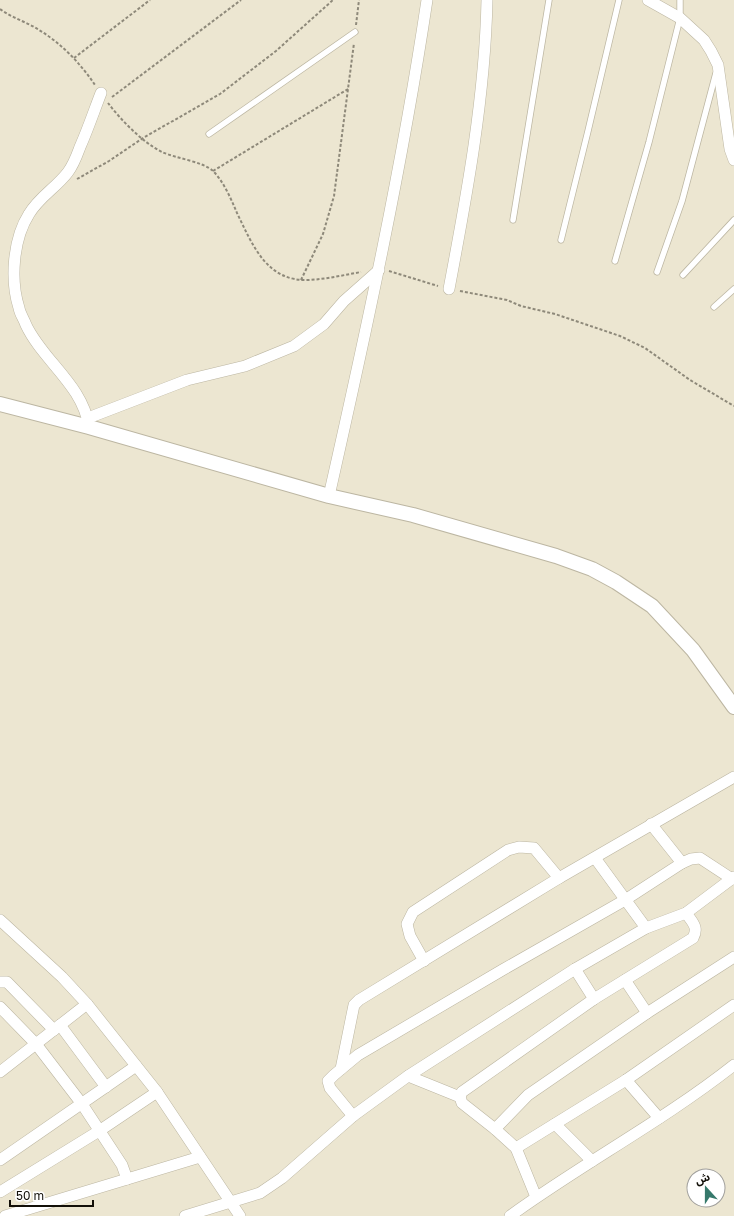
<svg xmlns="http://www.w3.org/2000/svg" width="734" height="1216" viewBox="0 0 734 1216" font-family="'Golos Text','Noto Sans Arabic',sans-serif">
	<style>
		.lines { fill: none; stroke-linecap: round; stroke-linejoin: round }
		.service-casing { stroke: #bcb6a2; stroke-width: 7 }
		.minor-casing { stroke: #bcb6a2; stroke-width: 12 }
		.tertiary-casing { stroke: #bcb6a2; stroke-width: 16 }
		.path { stroke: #8e897a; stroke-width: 2; stroke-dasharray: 3 2; stroke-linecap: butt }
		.service { stroke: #fff; stroke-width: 5.5 }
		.minor { stroke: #fff; stroke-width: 11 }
		.tertiary { stroke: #fff; stroke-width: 14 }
	</style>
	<rect width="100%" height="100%" fill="#ece6d1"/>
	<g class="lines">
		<defs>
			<g id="service">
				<polyline points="209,134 355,32"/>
				<polyline points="513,220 549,0"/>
				<polyline points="561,240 588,131 619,0"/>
				<polyline points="615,261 649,142 680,18 680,0"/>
				<polyline points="657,272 682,201 716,73"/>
				<polyline points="683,275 734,220"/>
				<polyline points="714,307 734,289"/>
			</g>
			<g id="minor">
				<polyline points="648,0 680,18 704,40 711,51 718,65 730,149 734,160"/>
				<path d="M449,289C467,194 485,97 487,0"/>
				<polyline points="88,418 187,380 245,366 294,346 324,324 344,301 379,270"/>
				<path d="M89,427C83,385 43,361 26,325C24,319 20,314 19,308C10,280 13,239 29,214C39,197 57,187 68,172C74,164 77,155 80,147C88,129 94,111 101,93"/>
				<path d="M329,496C366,332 402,167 427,0"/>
				<polyline points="651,824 682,863"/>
				<polyline points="595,858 646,928"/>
				<polyline points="0,920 62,977 87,1004"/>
				<polyline points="424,961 410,936 407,924 413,912 508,850 519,847 534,848 559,878"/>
				<polyline points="575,969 594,999"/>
				<polyline points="625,980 647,1013"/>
				<polyline points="0,982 7,982 54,1030"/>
				<polyline points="0,1007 36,1044 82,1104 122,1165 127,1179"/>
				<polyline points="60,1025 106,1087"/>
				<polyline points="341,1069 354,1005 359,1000 559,878 734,777"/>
				<polyline points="0,1072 87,1004 157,1092"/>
				<polyline points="408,1076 460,1097"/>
				<polyline points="626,1080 659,1118"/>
				<polyline points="353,1116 330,1088 328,1081 334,1075 358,1055 504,969 625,900 682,863 691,859 700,858 732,879"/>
				<polyline points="555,1124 592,1161"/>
				<polyline points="495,1129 528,1095 647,1013 734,957"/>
				<polyline points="516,1148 626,1080 734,1005"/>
				<polyline points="0,1160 136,1066"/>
				<polyline points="0,1192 99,1131 157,1092 240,1216"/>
				<path d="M536,1197L516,1148L495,1129L462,1103L460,1097L462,1092L594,999L693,938C699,927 692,922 686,913"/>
				<polyline points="5,1216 200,1157"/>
				<polyline points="185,1216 260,1193 282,1178 353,1116 408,1076 575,969 646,928 686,913 734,877"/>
				<path d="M510,1216C583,1163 663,1121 734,1065"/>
			</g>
			<polyline id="tertiary" points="0,404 89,427 329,496 413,515 556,556 592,569 616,582 652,606 693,650 734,707"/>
		</defs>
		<use href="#service" class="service-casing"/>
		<use href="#minor" class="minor-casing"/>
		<use href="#tertiary" class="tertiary-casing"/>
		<g class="path">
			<path d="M0,9C12,18 27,22 39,30C61,43 81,64 95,85"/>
			<polyline points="356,25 359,0"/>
			<polyline points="74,58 150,0"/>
			<polyline points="112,97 241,0"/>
			<path d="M108,103C121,120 142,142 162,152C175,158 204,162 213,171C224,182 231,199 237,213C253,246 267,282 309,280C327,279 344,275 361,272"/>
			<polyline points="213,171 348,89"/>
			<polyline points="77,179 109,161 143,138 220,94 276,51 333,0"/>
			<polyline points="389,271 438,286"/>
			<polyline points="301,280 323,234 334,196 354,43"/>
			<polyline points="460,291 507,300 521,306 555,314 620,336 645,348 690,380 734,406"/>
		</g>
		<use href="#service" class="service"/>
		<use href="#minor" class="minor"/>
		<use href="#tertiary" class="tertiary"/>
	</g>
	<g transform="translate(706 1188) rotate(339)"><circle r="19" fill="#ffffff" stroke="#a09f9c"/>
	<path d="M0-3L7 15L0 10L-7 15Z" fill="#36796b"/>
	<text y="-6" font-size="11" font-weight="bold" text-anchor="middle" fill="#120f08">ش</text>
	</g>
	<path d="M10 1200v6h83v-6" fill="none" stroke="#120f08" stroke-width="2"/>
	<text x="16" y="1200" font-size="12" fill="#120f08" stroke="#ffffff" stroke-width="3" paint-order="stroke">50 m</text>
</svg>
